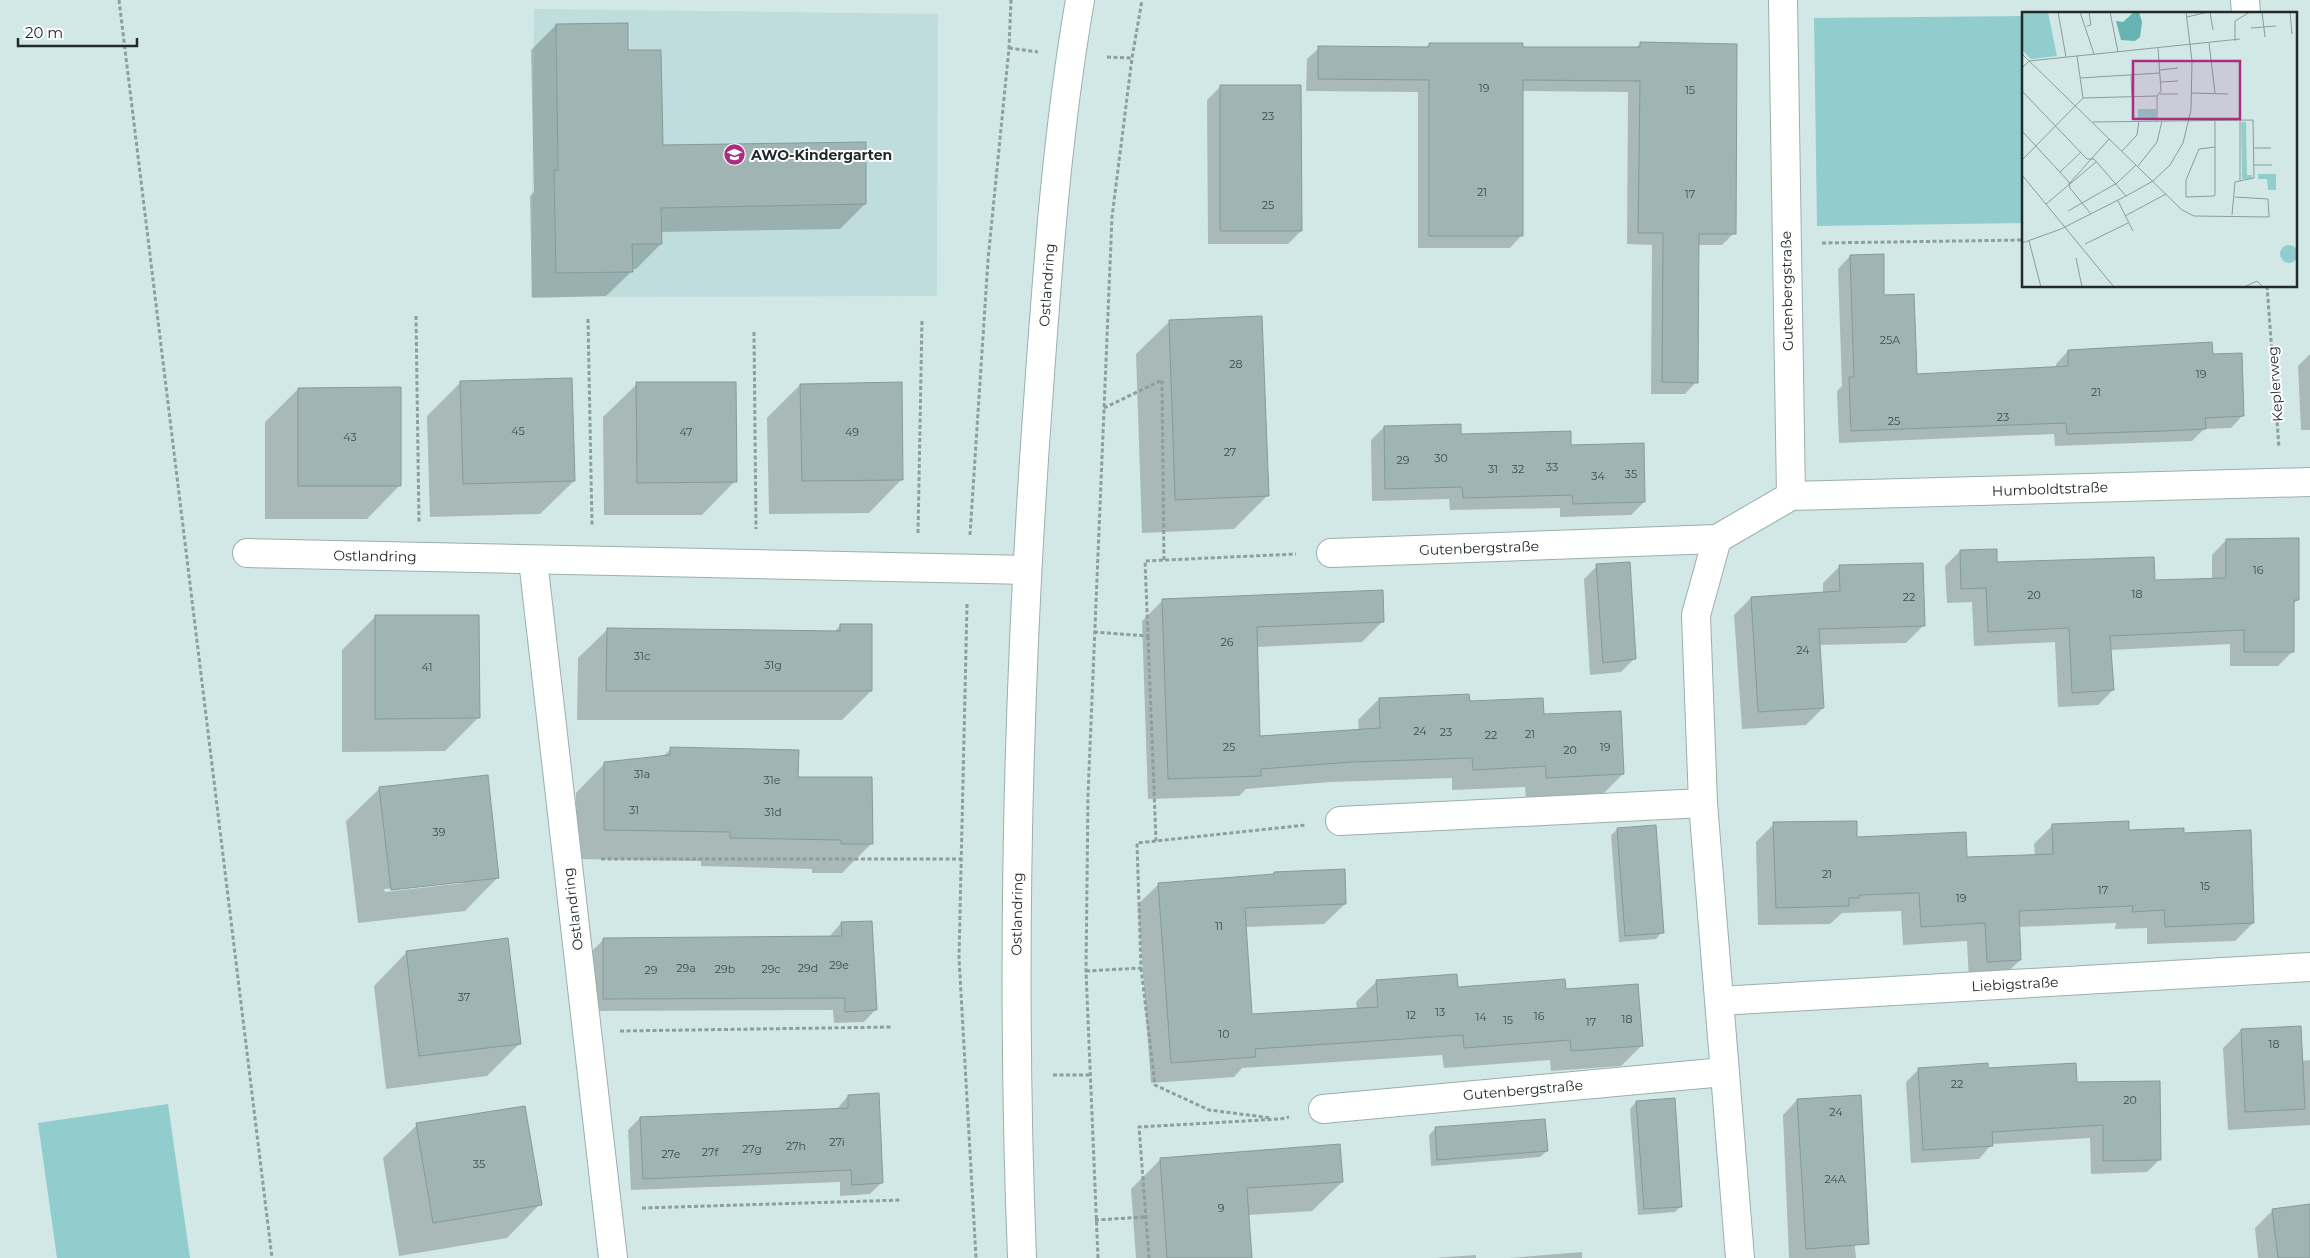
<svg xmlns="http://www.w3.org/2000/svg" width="2310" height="1258" viewBox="0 0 2310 1258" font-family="Montserrat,sans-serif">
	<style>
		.built { fill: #bfdddc }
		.green { fill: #92cdcd }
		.shadow { fill: #0003; fill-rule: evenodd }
		.building { fill: #a0b4b4; stroke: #869a9a }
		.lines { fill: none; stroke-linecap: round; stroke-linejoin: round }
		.minor-casing { stroke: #9aafae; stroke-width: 30 }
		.path { stroke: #8e9e9e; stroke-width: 3; stroke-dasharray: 4 2.5; stroke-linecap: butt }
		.minor { stroke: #fff; stroke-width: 28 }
		.labels { text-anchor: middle; stroke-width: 4; stroke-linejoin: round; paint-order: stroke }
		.number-label { font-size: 11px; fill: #414c4c }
		.poi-label { font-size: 14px; font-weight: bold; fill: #212929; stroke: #fff; text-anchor: start }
		.street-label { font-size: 14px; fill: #212929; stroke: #fff }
		.inset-road { fill: none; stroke: #8b9c9b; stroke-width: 1 }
		.view { fill: #aa2e80; fill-opacity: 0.15; stroke: #aa2e80; stroke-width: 2.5 }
		.inset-edge { fill: none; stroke: #212929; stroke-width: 2.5 }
	</style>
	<rect width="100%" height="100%" fill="#d2e8e7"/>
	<polygon class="built" points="534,9 938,14 937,296 531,297"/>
	<g class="green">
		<polygon points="2024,16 2024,223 1817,226 1814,18"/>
		<polygon points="168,1104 190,1258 57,1258 38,1123"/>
	</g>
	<g class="shadow">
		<polygon points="556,25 627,52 662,147 865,204 840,229 661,232 661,244 636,269 631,269 631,272 606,296 532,298 530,196 534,192 531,50"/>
		<polygon points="1430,44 1521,48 1636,48 1640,44 1734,233 1722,245 1698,245 1696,382 1685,394 1651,394 1652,245 1627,244 1628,92 1521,91 1521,236 1510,248 1418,248 1418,92 1306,91 1307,59 1319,48 1425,48"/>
		<polygon points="1220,87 1301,231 1288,244 1208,244 1207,100"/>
		<polygon points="1850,256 1883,296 1916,375 2056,368 2056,364 2068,351 2212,355 2243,415 2231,428 2204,429 2192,441 2055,446 2054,434 1839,443 1837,391 1842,386 1838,269"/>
		<polygon points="1170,321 1267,496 1234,529 1142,533 1136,354"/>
		<polygon points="2310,354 2310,430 2301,430 2298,366"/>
		<polygon points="461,382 574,481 540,514 430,517 427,416"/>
		<polygon points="637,384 735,481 702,515 604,515 603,417"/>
		<polygon points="800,385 902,479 869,513 769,514 767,418"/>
		<polygon points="298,389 400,485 367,519 265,519 265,422"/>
		<polygon points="1384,427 1570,446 1644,502 1631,515 1560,517 1560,508 1450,510 1449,499 1372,501 1371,440"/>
		<polygon points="2226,540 2298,600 2293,604 2293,651 2278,666 2230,666 2230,644 2110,650 2113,690 2098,705 2058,707 2055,642 1974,646 1972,602 1947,603 1945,566 1960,551 1996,563 2154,582 2212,579 2212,555"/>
		<polygon points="1597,566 1635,658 1621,672 1590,675 1584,579"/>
		<polygon points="1840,566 1923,626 1906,643 1819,645 1823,708 1806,725 1742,729 1734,615 1751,598 1823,593 1823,583"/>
		<polygon points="1163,600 1383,621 1362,642 1256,647 1259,737 1359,731 1358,720 1379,699 1469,702 1542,715 1623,774 1602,795 1526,798 1525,787 1452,790 1452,778 1330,782 1246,789 1239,796 1148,799 1142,621"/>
		<polygon points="375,617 478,718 445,751 342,752 342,650"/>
		<polygon points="841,625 871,691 842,720 577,720 578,658 608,629 834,632"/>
		<polygon points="671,749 797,778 871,844 842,873 812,873 812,869 701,866 701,861 575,859 576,793 605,763 662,757"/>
		<path d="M380,788L498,877L465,911L358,923L346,821ZM463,881V883L385,892L384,889Z"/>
		<polygon points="1774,824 1966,859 2035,856 2034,844 2052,826 2183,835 2253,923 2235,941 2147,944 2147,928 2115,929 2116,923 2018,927 2020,960 2002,978 1969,980 1967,941 1903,945 1901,911 1842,913 1830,924 1758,925 1756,842"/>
		<polygon points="1618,829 1662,932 1656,939 1619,942 1611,835"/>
		<polygon points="1274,873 1345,904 1324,924 1245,927 1251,1016 1357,1009 1356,1002 1377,981 1457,989 1565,990 1642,1045 1621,1066 1551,1071 1550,1060 1444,1068 1442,1055 1242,1068 1234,1077 1151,1083 1138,904 1159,884 1272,876"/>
		<polygon points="841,923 876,1009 864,1022 834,1023 833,1010 592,1011 592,951 604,939 829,937"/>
		<polygon points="407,952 520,1043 487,1076 386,1089 374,986"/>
		<polygon points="2241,1030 2301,1061 2310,1060 2310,1125 2228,1130 2223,1048"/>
		<polygon points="1919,1069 1987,1069 2075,1083 2160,1159 2147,1172 2091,1174 2090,1138 1992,1144 1979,1159 1911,1163 1906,1082"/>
		<polygon points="848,1096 882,1182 870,1194 840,1196 840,1182 631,1190 628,1130 640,1118 836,1110"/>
		<polygon points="1673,1100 1681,1206 1675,1212 1638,1215 1630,1109 1636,1102"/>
		<polygon points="1797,1100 1851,1207 1856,1258 1789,1258 1783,1115"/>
		<polygon points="417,1125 540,1204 507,1238 399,1256 383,1158"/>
		<polygon points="1435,1129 1547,1151 1540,1157 1431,1166 1429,1135"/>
		<polygon points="1161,1159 1342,1182 1312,1211 1248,1215 1251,1258 1136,1258 1131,1189"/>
		<polygon points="2310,1205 2310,1258 2258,1258 2255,1228 2273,1210"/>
		<polygon points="1582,1252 1582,1258 1510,1258"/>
		<polygon points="1476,1255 1476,1258 1434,1258"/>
	</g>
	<g class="building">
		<polygon points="628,23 628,50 661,50 663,145 866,142 866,204 661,208 662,244 632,244 633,272 556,273 554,170 558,170 556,24"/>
		<polygon points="1640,42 1737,44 1736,234 1699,234 1698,383 1662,382 1663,233 1638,233 1640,81 1523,80 1523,236 1429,236 1429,80 1318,79 1318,46 1429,47 1429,43 1523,43 1523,47 1640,47"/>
		<polygon points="1220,85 1301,85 1302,231 1220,231"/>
		<polygon points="1884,254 1884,295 1914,294 1917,374 2068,366 2068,350 2212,342 2213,354 2242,353 2244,416 2205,418 2206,429 2163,431 2067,434 2066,423 1851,431 1849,377 1854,377 1850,255"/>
		<polygon points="1262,316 1269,496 1175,500 1169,320"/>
		<polygon points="572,378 575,481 463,484 460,381"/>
		<polygon points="636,382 736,382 737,482 637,483"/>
		<polygon points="902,382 903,480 802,481 800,384"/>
		<polygon points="401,387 401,486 298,486 298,388"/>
		<polygon points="1461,424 1461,434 1571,431 1571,445 1644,443 1645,502 1573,504 1572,495 1463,498 1462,487 1385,489 1384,426"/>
		<polygon points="2299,538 2299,600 2294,600 2294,652 2244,652 2244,630 2110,636 2114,690 2072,693 2069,628 1988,632 1986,588 1961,589 1960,550 1997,549 1997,562 2154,557 2155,580 2226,578 2226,539"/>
		<polygon points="1630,562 1636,659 1603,663 1596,564"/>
		<polygon points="1923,563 1925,626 1819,629 1824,708 1758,712 1751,597 1840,591 1839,565"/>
		<polygon points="1383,590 1384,622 1257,627 1260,736 1380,728 1379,698 1469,694 1470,701 1543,698 1544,714 1621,711 1624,774 1546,778 1546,766 1473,770 1472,758 1352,762 1261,769 1261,776 1168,779 1162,599"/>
		<polygon points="375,615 479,615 480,718 375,719"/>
		<polygon points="840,624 872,624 872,691 606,691 607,628 840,631"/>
		<polygon points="670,747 799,750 798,777 872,777 873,844 841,844 841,840 730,838 730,832 604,830 604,762 670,755"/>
		<polygon points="488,775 499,878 391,890 379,787"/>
		<polygon points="1857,821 1857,837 1966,832 1967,857 2053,854 2052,824 2129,821 2129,830 2184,828 2184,833 2251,830 2254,923 2165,927 2164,910 2132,912 2133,906 2019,911 2021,960 1987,962 1985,923 1921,927 1919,893 1859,895 1859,898 1849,898 1849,906 1776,908 1773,822"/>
		<polygon points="1656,825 1664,933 1625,936 1617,828"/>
		<polygon points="1345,869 1346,904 1245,908 1252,1014 1378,1007 1376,980 1457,974 1458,987 1565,979 1566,989 1638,984 1643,1046 1571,1051 1570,1040 1464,1048 1463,1035 1255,1049 1256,1057 1171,1063 1158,883 1274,874 1274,872"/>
		<polygon points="872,921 877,1010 845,1012 845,998 603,999 603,938 842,936 841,922"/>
		<polygon points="508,938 521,1044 419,1056 406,951"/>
		<polygon points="2301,1026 2305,1109 2245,1112 2241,1029"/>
		<polygon points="1988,1063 1988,1068 2076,1063 2077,1082 2160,1081 2161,1160 2103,1161 2103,1125 1992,1132 1993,1146 1923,1150 1918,1068"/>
		<polygon points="879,1093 883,1183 852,1185 851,1170 643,1179 640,1117 848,1108 848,1095"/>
		<polygon points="1861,1095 1869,1244 1806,1249 1797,1099"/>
		<polygon points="1675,1098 1682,1207 1644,1209 1636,1101"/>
		<polygon points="525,1106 542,1205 433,1223 416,1123"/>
		<polygon points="1545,1119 1548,1151 1437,1160 1435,1127"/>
		<polygon points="1340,1144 1343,1182 1247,1188 1252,1258 1167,1258 1160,1158"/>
		<polygon points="2310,1204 2310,1258 2278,1258 2272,1209"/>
	</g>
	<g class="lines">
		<defs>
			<g id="minor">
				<polyline points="2245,0 2246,14"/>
				<polyline points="1791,496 2310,482"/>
				<polyline points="247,553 1026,570"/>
				<polyline points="1331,553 1717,539"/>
				<polyline points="533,560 613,1258"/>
				<polyline points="1340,821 1703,803"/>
				<polyline points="1719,1001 2310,967"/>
				<polyline points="1323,1109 1724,1072"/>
				<path d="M1022,1258C1011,977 1017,696 1037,416C1047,277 1056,138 1080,0"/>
				<polyline points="1740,1258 1703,803 1696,615 1717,539 1791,496 1783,0"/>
			</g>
		</defs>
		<use href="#minor" class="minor-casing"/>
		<g class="path">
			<polyline points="119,0 272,1258"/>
			<polyline points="1009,48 1038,52"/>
			<polyline points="1107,57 1132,58"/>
			<polyline points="1822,243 2024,240"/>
			<polyline points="2267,286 2279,448"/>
			<polyline points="416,316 419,522"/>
			<polyline points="588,319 592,526"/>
			<polyline points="754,332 756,529"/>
			<polyline points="1104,408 1162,380 1164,562"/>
			<polyline points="918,533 922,320"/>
			<polyline points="970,535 988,260 1009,48 1011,0"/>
			<polyline points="967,604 959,958 976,1258"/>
			<polyline points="1094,632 1148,636 1145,561 1296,554"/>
			<polyline points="1148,636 1156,841"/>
			<polyline points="601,859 960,859"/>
			<polyline points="1141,968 1155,1085 1209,1110 1271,1118"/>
			<polyline points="1086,971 1141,968 1137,843 1306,825"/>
			<polyline points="620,1031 892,1027"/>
			<polyline points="1053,1075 1089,1075"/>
			<polyline points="642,1208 902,1200"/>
			<polyline points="1095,1220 1146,1217"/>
			<polyline points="1098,1258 1086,971 1088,795 1112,217 1132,58 1142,0"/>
			<polyline points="1149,1258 1139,1127 1280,1119 1289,1117"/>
		</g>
		<use href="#minor" class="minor"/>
	</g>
	<defs>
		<symbol id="school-disc" viewBox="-11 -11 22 22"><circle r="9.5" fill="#aa2e80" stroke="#fff"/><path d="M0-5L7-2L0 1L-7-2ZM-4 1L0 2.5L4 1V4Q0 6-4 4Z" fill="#fff"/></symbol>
	</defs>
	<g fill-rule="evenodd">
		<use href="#school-disc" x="722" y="142" width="25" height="25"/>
	</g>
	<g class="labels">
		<g class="number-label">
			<text x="1484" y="92">19</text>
			<text x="1690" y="94">15</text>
			<text x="1268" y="120">23</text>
			<text x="1482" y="196">21</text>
			<text x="1690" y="198">17</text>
			<text x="1268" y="209">25</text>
			<text x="1890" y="344">25A</text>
			<text x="1236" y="368">28</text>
			<text x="2201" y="378">19</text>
			<text x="2096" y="396">21</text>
			<text x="2003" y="421">23</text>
			<text x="1894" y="425">25</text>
			<text x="518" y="435">45</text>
			<text x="686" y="436">47</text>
			<text x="852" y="436">49</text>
			<text x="350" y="441">43</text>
			<text x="1230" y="456">27</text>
			<text x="1441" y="462">30</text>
			<text x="1403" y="464">29</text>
			<text x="1552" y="471">33</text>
			<text x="1493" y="473">31</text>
			<text x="1518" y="473">32</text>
			<text x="1631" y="478">35</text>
			<text x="1598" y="480">34</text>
			<text x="2258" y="574">16</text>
			<text x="2137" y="598">18</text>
			<text x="2034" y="599">20</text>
			<text x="1909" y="601">22</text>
			<text x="1227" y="646">26</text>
			<text x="1803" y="654">24</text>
			<text x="642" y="660">31c</text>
			<text x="773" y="669">31g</text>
			<text x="427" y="671">41</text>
			<text x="1420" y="735">24</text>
			<text x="1446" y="736">23</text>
			<text x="1530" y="738">21</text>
			<text x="1491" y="739">22</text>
			<text x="1229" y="751">25</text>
			<text x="1605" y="751">19</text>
			<text x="1570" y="754">20</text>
			<text x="642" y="778">31a</text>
			<text x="772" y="784">31e</text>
			<text x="634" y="814">31</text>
			<text x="773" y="816">31d</text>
			<text x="439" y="836">39</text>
			<text x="1827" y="878">21</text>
			<text x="2205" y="890">15</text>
			<text x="2103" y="894">17</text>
			<text x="1961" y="902">19</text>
			<text x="1219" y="930">11</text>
			<text x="839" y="969">29e</text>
			<text x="686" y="972">29a</text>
			<text x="808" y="972">29d</text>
			<text x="725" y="973">29b</text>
			<text x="771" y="973">29c</text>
			<text x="651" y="974">29</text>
			<text x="464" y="1001">37</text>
			<text x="1440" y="1016">13</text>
			<text x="1411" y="1019">12</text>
			<text x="1539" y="1020">16</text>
			<text x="1481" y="1021">14</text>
			<text x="1627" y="1023">18</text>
			<text x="1508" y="1024">15</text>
			<text x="1591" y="1026">17</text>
			<text x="1224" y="1038">10</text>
			<text x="2274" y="1048">18</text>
			<text x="1957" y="1088">22</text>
			<text x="2130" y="1104">20</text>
			<text x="1836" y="1116">24</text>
			<text x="837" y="1146">27i</text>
			<text x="796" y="1150">27h</text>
			<text x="752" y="1153">27g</text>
			<text x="710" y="1156">27f</text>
			<text x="671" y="1158">27e</text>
			<text x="479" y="1168">35</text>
			<text x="1835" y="1183">24A</text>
			<text x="1221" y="1212">9</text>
		</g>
		<g class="poi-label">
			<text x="751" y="160">AWO-Kindergarten</text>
		</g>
		<g class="street-label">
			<text transform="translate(1047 285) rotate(-86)" y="5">Ostlandring</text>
			<text transform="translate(1787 291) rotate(-91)" y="5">Gutenbergstraße</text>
			<text transform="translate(2275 384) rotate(-94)" y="5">Keplerweg</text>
			<text transform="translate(2050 489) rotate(-2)" y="5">Humboldtstraße</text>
			<text transform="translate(1479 548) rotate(-2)" y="5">Gutenbergstraße</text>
			<text transform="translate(375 556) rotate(1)" y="5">Ostlandring</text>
			<text transform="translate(573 909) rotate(-97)" y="5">Ostlandring</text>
			<text transform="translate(1017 914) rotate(-89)" y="5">Ostlandring</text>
			<text transform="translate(2015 984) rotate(-3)" y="5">Liebigstraße</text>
			<text transform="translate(1523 1090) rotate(-5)" y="5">Gutenbergstraße</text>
		</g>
	</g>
	<g transform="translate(2022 12)">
		<rect width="275" height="275" fill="#d2e8e7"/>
		<path d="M0,0H26L35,44L9,47L1,39ZM116,97H134V106L116,107ZM219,110H224L225,163H230V167H220ZM236,162H254V178H246L245,167H236ZM258 242a9 9 0 1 1 18 0a9 9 0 1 1-18 0Z" fill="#92cdcd"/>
		<path d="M112,0H117L120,10L118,25L113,29L99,28L94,9L101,10Z" fill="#67b3b2"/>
		<path class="inset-road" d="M36,0L44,45M58,0L72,42M88,0L96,40M188,0L191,18M240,0L243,25M268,0L270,22M165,5L186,0M65,14L69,13L67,0M229,16L254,14M213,29V9L228,0M187,31L193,81M0,42L160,198L172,204L247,205L246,187L213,185M55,44L61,86M0,56L7,49L218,27M138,58L156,56M109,63L110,85M58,66L138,61M139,70L156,69M0,79L65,147H72L104,184M170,81L206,82M138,82H156M218,108V169M135,109V84L139,79L136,36M71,110L231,108L232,166L213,170L210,203M0,119L47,170L48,176L69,202M193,135L177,137L164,168V185L192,184L193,183V109M231,136H249M100,139L115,123L117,109M0,148L61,86L135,84M232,153H250M116,154L135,130L140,109M38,160L59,140M0,163L92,275M47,172L87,127M96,189L111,219M24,192L74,150M46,199L95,171L114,153M103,204L144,182M7,229L19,275M0,231L39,217L104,184L131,169L148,153L161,131L169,98L170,49L164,0M63,232L106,211M54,246L60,275M222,275L235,269L241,275"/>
		<path class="view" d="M111,49H218V107H111Z"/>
		<rect width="275" height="275" class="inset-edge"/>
	</g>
	<path d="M18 38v8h119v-8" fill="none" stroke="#212929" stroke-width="2.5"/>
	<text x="25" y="38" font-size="15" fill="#212929" stroke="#ffffff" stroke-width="4" paint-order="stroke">20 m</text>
</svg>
